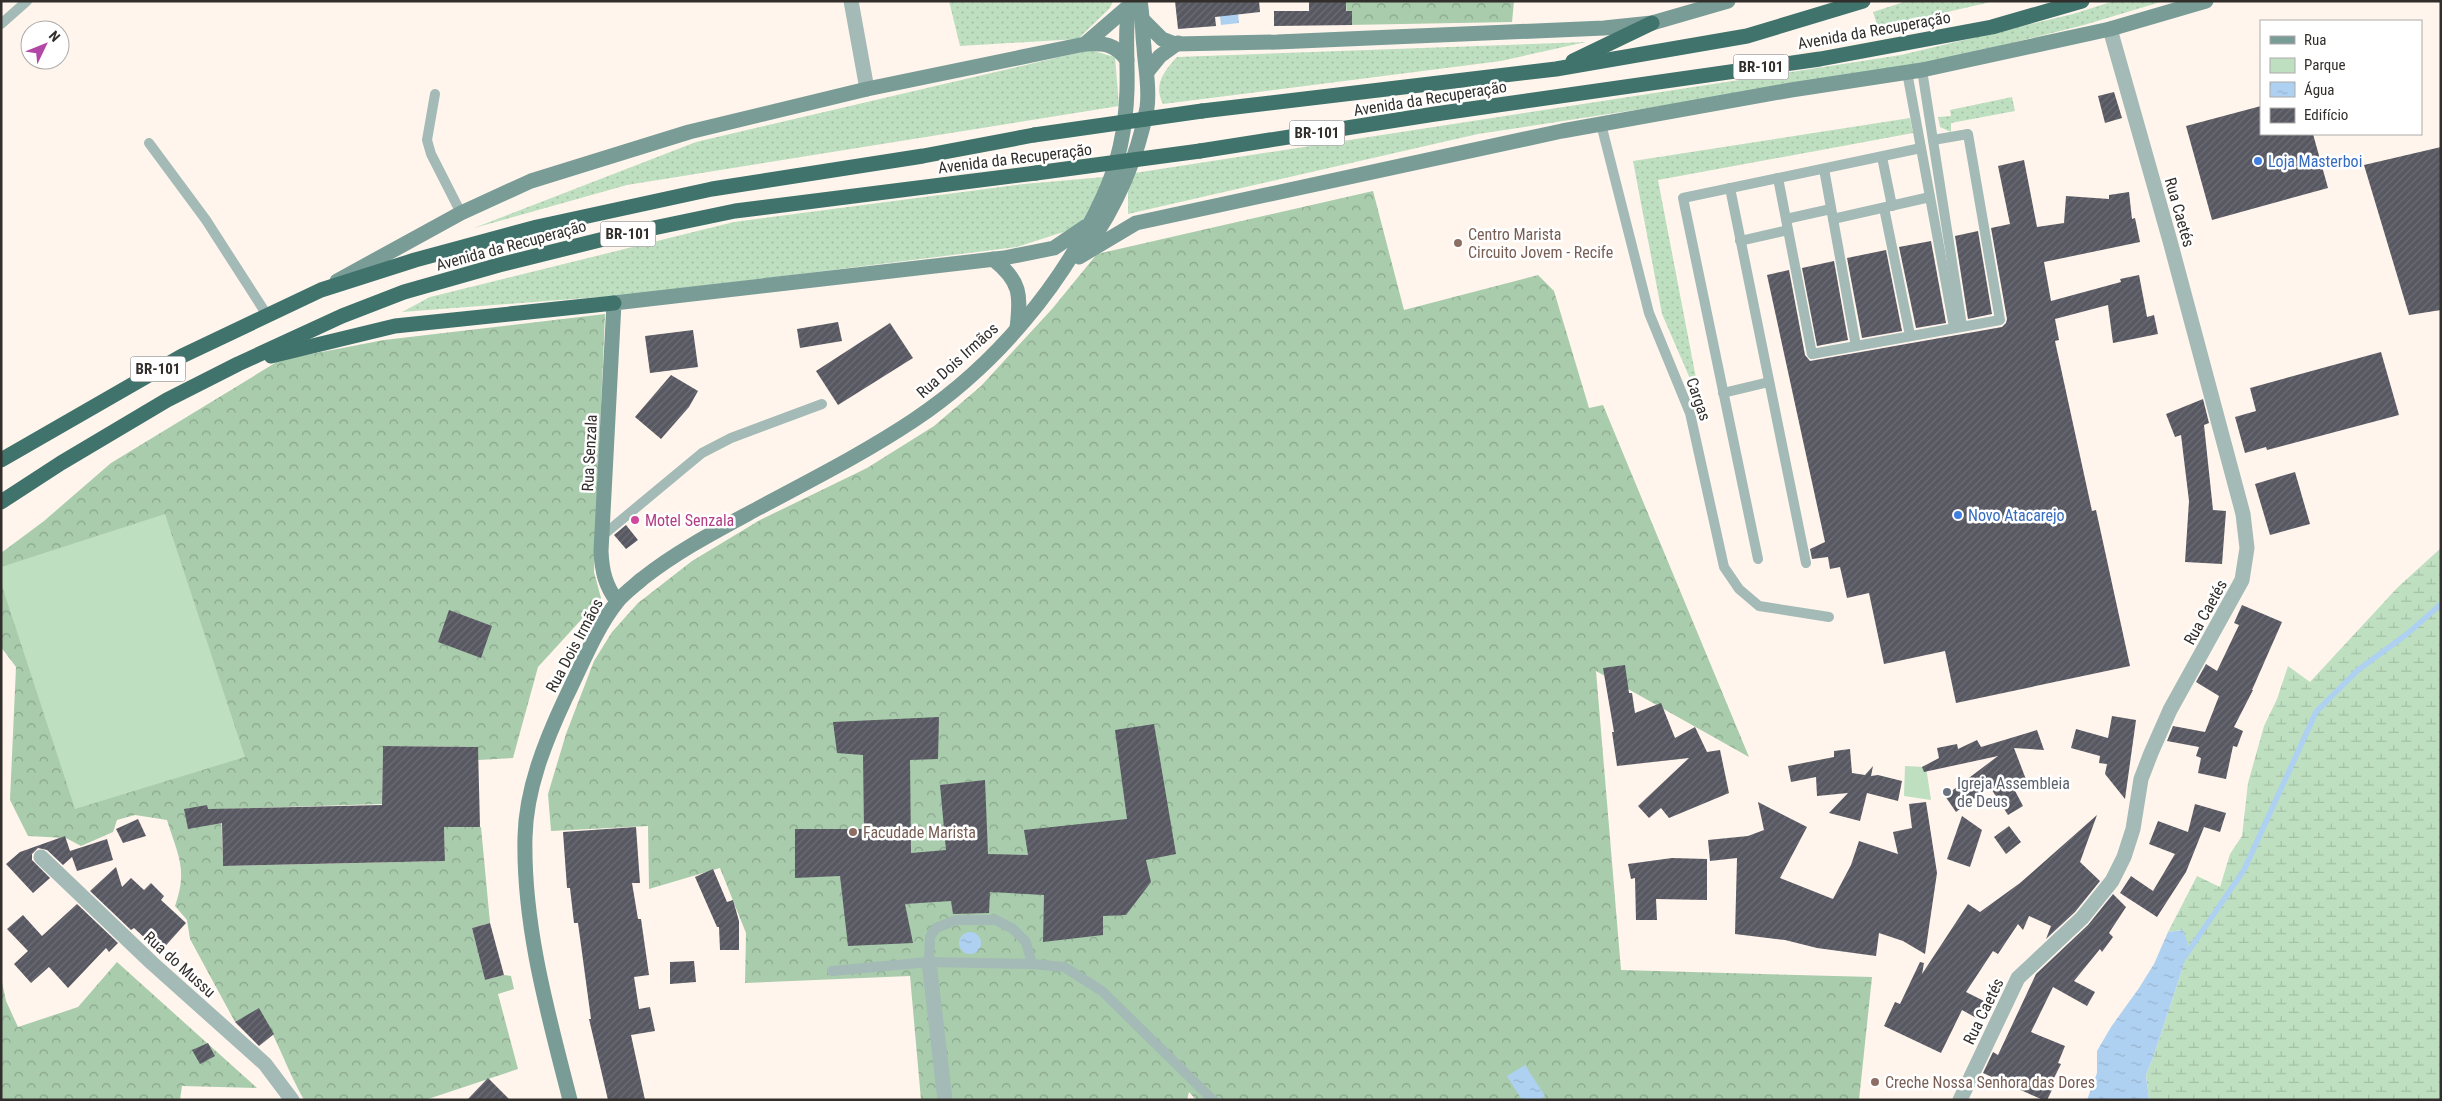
<svg xmlns="http://www.w3.org/2000/svg" width="2442" height="1101" viewBox="0 0 2442 1101" font-family="'Roboto Condensed',sans-serif">
	<style>
		.grass { fill: url(#grass-dots) }
		.forest { fill: url(#forest-crowns) }
		.wetland { fill: url(#wetland-marsh) }
		.park { fill: #bfdfc1 }
		.water { fill: url(#water-ripples) }
		.lines { fill: none; stroke-linecap: round; stroke-linejoin: round }
		.stream { stroke: #afd1f1; stroke-width: 5.5 }
		.building { fill: url(#building-hatch) }
		.lane { stroke: #a3bab6; stroke-width: 10 }
		.street { stroke: #a3bab6; stroke-width: 15 }
		.secondary { stroke: #799c96; stroke-width: 15 }
		.highway { stroke: #3f736c; stroke-width: 15 }
		.highway-bridge { stroke: #3f736c; stroke-width: 15 }
		.shop-dot { fill: #3f7fe0; stroke: #fff; stroke-width: 2 }
		.education-dot { fill: #8d6e63; stroke: #fff; stroke-width: 2 }
		.hotel-dot { fill: #d1479c; stroke: #fff; stroke-width: 2 }
		.worship-dot { fill: #6b7280; stroke: #fff; stroke-width: 2 }
		.labels { text-anchor: middle; stroke-width: 5; stroke-linejoin: round; paint-order: stroke }
		.shield { fill: #fff; stroke: #706d6b; stroke-width: 1 }
		.shield-label { font-size: 15px; font-weight: bold; fill: #322e2b }
		.street-label { font-size: 16px; fill: #322e2b; stroke: #fff }
		.shop-label { font-size: 16px; fill: #366cbe; stroke: #fff; text-anchor: start }
		.education-label { font-size: 16px; fill: #785e54; stroke: #fff; text-anchor: start }
		.hotel-label { font-size: 16px; fill: #b23c85; stroke: #fff; text-anchor: start }
		.worship-label { font-size: 16px; fill: #5b616d; stroke: #fff; text-anchor: start }
	</style>
	<defs>
		<pattern id="grass-dots" width="8" height="8" patternUnits="userSpaceOnUse" patternTransform="scale(1.25)"><rect width="8" height="8" fill="#bfdfc1"/><path d="M2 2h.1M6 6h.1" fill="none" stroke="#a5c0a6" stroke-width="1.8" stroke-linecap="round"/></pattern>
		<pattern id="forest-crowns" width="20" height="18" patternUnits="userSpaceOnUse" patternTransform="scale(1.25)"><rect width="20" height="18" fill="#a9ccac"/><path d="M2 6a3 3 0 1 1 6 0M12 15a3 3 0 1 1 6 0" fill="none" stroke="#8aa68c"/></pattern>
		<pattern id="wetland-marsh" width="20" height="14" patternUnits="userSpaceOnUse" patternTransform="scale(1.25)"><rect width="20" height="14" fill="#bfdfc1"/><path d="M1 5h8M5 5V1M11 12h8M15 12V8" fill="none" stroke="#a5c0a6"/></pattern>
		<pattern id="water-ripples" width="26" height="14" patternUnits="userSpaceOnUse" patternTransform="scale(1.25)"><rect width="26" height="14" fill="#afd1f1"/><path d="M2 4q2-2 4 0t4 0M15 11q2-2 4 0t4 0" fill="none" stroke="#97b4cf"/></pattern>
		<pattern id="building-hatch" width="6" height="6" patternUnits="userSpaceOnUse" patternTransform="scale(1.25)"><rect width="6" height="6" fill="#585862"/><path d="M-1 1l2-2M0 6l6-6M5 7l2-2" fill="none" stroke="#6d6d75"/></pattern>
	</defs>
	<rect width="100%" height="100%" fill="#fff5ec"/>
	<g class="grass">
		<polygon points="949,1 1113,1 1110,8 1078,39 960,46"/>
		<polygon points="1907,1 1995,1 1878,28 1873,12"/>
		<polygon points="2114,1 2164,1 2084,25 1916,67 1478,134 1128,214 1128,174 1901,55 2073,14"/>
		<path d="M1586,42L1501,61L1163,104C1153,85 1164,71 1177,57Z"/>
		<polygon points="1090,50 1115,57 1119,106 627,185 474,228 696,142"/>
		<polygon points="2012,97 2015,111 1951,123 1951,132 1940,127 1938,117 1951,116 1950,110"/>
		<polygon points="1910,118 1913,133 1658,180 1701,404 1662,314 1633,161"/>
		<polygon points="1104,177 1085,225 1017,247 639,294 402,312 430,297 734,222 1024,184"/>
	</g>
	<g class="forest">
		<polygon points="1346,1 1514,1 1512,22 1347,25"/>
		<polygon points="1373,191 1404,310 1538,275 1554,291 1589,408 1603,405 1749,757 1596,671 1621,970 1872,977 1859,1100 1196,1100 1189,1092 1187,1100 921,1100 910,976 745,983 746,933 720,868 649,889 648,826 551,831 548,794 566,734 594,661 612,632 638,603 692,561 760,520 867,468 934,426 981,386 1052,309 1097,254"/>
		<path d="M605,314L594,572L601,598L538,667L513,758L478,760L477,747L383,746L382,804L221,809L223,866L445,861L444,827H481L490,923L472,928L485,980L504,975L511,976L514,989L498,994L518,1069L425,1100H304C287,1070 277,1038 259,1009L235,1022L190,939L187,920L175,906C188,869 178,856 167,820L135,815L117,820L113,832L81,846L66,838L28,836L10,800L16,667L1,647V553L44,521L111,463L280,360L384,340Z"/>
		<polygon points="117,962 257,1088 182,1086 180,1100 1,1100 1,977 6,1001 18,1027 78,1007"/>
	</g>
	<polygon class="wetland" points="2441,548 2441,1100 2149,1100 2146,1075 2154,1055 2182,970 2183,930 2168,932 2197,876 2220,887 2230,854 2242,836 2248,783 2264,726 2277,699 2288,666 2310,682 2398,587"/>
	<g class="park">
		<polygon points="165,514 245,757 75,809 1,583 1,567"/>
		<polygon points="1905,766 1926,767 1931,800 1904,796"/>
	</g>
	<g class="water">
		<polygon points="1218,1 1237,1 1239,23 1221,25"/>
		<polygon points="2183,930 2188,944 2182,970 2154,1055 2146,1075 2149,1100 2087,1100 2097,1073 2097,1051 2111,1027 2139,988 2154,964 2168,932"/>
		<circle cx="970" cy="943" r="11"/>
		<polygon points="1525,1065 1545,1096 1539,1100 1522,1100 1507,1076"/>
	</g>
	<g class="lines">
		<polyline class="stream" points="2181,962 2244,870 2316,712 2358,670 2407,634 2441,604"/>
	</g>
	<g class="building">
		<polygon points="1175,1 1259,1 1260,12 1215,17 1216,26 1178,29"/>
		<polygon points="1309,1 1346,1 1346,11 1352,11 1352,25 1274,26 1274,11 1309,11"/>
		<polygon points="2114,92 2122,118 2105,123 2098,96"/>
		<polygon points="2261,106 2261,134 2313,134 2328,188 2212,220 2186,126"/>
		<polygon points="2441,147 2441,310 2409,315 2364,165"/>
		<polygon points="2024,160 2037,227 2064,223 2066,196 2109,199 2109,195 2129,192 2132,219 2135,218 2140,242 2044,262 2051,301 2121,282 2120,279 2139,275 2147,317 2154,315 2158,334 2113,343 2108,305 2055,319 2059,340 2055,341 2092,511 2096,510 2130,666 1956,703 1945,651 1884,664 1869,593 1847,598 1840,567 1830,569 1828,557 1812,559 1810,549 1825,542 1767,275 1789,270 1805,355 1810,361 2002,327 2006,323 2007,319 1991,228 2010,224 1998,166"/>
		<polygon points="1978,231 1992,314 1968,319 1955,236"/>
		<polygon points="1931,241 1946,323 1916,328 1899,247"/>
		<polygon points="1886,250 1902,331 1862,338 1847,258"/>
		<polygon points="1834,261 1848,340 1817,346 1802,268"/>
		<polygon points="838,322 842,341 800,348 797,329"/>
		<polygon points="890,323 913,358 838,405 816,371"/>
		<polygon points="693,330 698,367 650,373 645,336"/>
		<polygon points="2381,352 2399,415 2267,450 2266,447 2245,453 2235,417 2256,411 2250,388"/>
		<polygon points="671,375 698,391 689,407 661,439 635,417"/>
		<polygon points="2203,399 2209,423 2204,425 2213,510 2226,511 2222,564 2185,562 2189,501 2181,435 2175,437 2166,414"/>
		<polygon points="2295,472 2310,524 2270,535 2255,484"/>
		<polygon points="626,525 638,540 626,549 614,535"/>
		<polygon points="2242,605 2282,622 2252,690 2253,690 2234,727 2243,731 2237,747 2233,746 2226,779 2198,773 2201,758 2196,756 2199,747 2167,741 2173,726 2205,732 2219,696 2196,682 2206,664 2217,671 2239,625 2234,623"/>
		<polygon points="449,610 492,626 481,658 438,642"/>
		<polygon points="1625,665 1629,693 1632,693 1635,713 1661,703 1675,738 1695,727 1707,752 1720,750 1729,793 1669,818 1661,808 1649,818 1638,806 1689,758 1617,766 1612,732 1614,732 1603,668"/>
		<polygon points="2112,716 2136,720 2125,799 2105,774 2107,764 2099,763 2100,756 2071,748 2076,729 2108,738"/>
		<polygon points="939,717 938,759 910,760 911,853 946,850 940,785 985,780 988,854 1028,855 1024,830 1127,819 1115,730 1154,724 1176,854 1146,860 1151,882 1126,915 1103,916 1103,935 1043,942 1044,895 990,892 989,913 953,914 951,901 905,904 913,943 848,946 840,876 795,878 795,829 864,829 863,755 837,753 833,722"/>
		<polygon points="2037,730 2044,750 2014,748 2027,782 2013,787 2023,806 2008,815 1990,787 1956,812 1945,796 1998,756 1924,772 1922,767 1939,758 1937,748 1957,744 1958,749 1977,740 1981,747"/>
		<polygon points="383,746 478,747 480,827 444,827 445,861 223,866 222,823 188,829 184,809 207,805 208,809 382,805"/>
		<polygon points="1850,749 1852,773 1865,775 1873,766 1871,776 1878,775 1902,781 1898,801 1867,793 1860,821 1829,813 1848,793 1817,796 1816,777 1791,782 1788,766 1834,757 1834,751"/>
		<polygon points="1758,802 1807,827 1780,878 1833,899 1851,865 1859,841 1898,854 1893,832 1912,828 1909,804 1926,802 1937,873 1925,954 1903,941 1879,933 1876,956 1817,948 1785,940 1735,934 1737,858 1710,861 1708,840 1748,836 1764,830"/>
		<polygon points="2195,804 2226,813 2220,832 2204,827 2186,872 2157,917 2120,893 2131,876 2153,891 2175,854 2149,844 2158,821 2188,832"/>
		<polygon points="2097,815 2080,862 2100,881 2075,912 2046,939 2051,926 2029,916 2023,930 2018,924 1998,954 1993,951 1966,992 1988,1003 1980,1020 1962,1010 1941,1053 1884,1026 1895,1002 1900,1004 1920,962 1924,963 1922,974 1968,904 1980,912 2020,883"/>
		<polygon points="1962,816 1982,830 1970,867 1947,859"/>
		<polygon points="138,819 146,836 123,843 116,829"/>
		<polygon points="2009,826 2021,842 2006,854 1994,837"/>
		<polygon points="636,827 640,883 632,883 638,919 641,919 649,975 634,977 639,1009 650,1007 655,1031 631,1035 645,1100 608,1100 589,1019 591,1019 578,923 574,923 570,888 567,888 563,832"/>
		<polygon points="65,836 70,851 107,839 113,860 77,871 72,857 63,865 47,850 38,848 32,854 32,860 50,878 33,893 6,864 20,852"/>
		<polygon points="1672,858 1707,859 1707,900 1656,899 1657,920 1636,920 1635,878 1631,879 1628,864"/>
		<polygon points="116,867 122,887 131,878 144,890 151,883 164,896 161,900 186,923 160,952 134,928 131,930 90,891"/>
		<polygon points="713,869 727,902 733,900 739,921 739,950 720,950 719,927 717,927 695,877"/>
		<polygon points="2113,894 2126,907 2109,933 2113,937 2102,952 2100,949 2074,981 2095,992 2087,1006 2053,987 2031,1032 2065,1046 2058,1063 2061,1064 2053,1080 2056,1082 2047,1100 2043,1100 1983,1073 1993,1052 1998,1055 2036,974 2088,925"/>
		<polygon points="77,904 118,943 109,952 106,948 68,988 49,967 31,983 14,964 28,951 7,929 23,915 42,936"/>
		<polygon points="490,923 504,975 485,980 472,928"/>
		<polygon points="694,961 696,982 670,984 670,962"/>
		<polygon points="259,1008 274,1034 259,1046 235,1022"/>
		<polygon points="208,1043 215,1056 200,1064 192,1050"/>
		<polygon points="488,1078 510,1100 467,1100"/>
	</g>
	<g class="lines">
		<g class="lane">
			<polyline points="1,24 27,1"/>
			<polyline points="1922,70 1962,326"/>
			<polyline points="1907,72 1954,327"/>
			<polyline points="435,94 427,140 431,154 461,213"/>
			<polyline points="1601,124 1649,313 1690,413 1724,567 1739,589 1759,606 1829,617"/>
			<polyline points="149,143 206,220 267,315"/>
			<polyline points="1882,157 1892,206"/>
			<polyline points="1824,169 1856,346"/>
			<polyline points="1778,178 1812,354 2000,320 1968,134 1933,140"/>
			<polyline points="1730,188 1806,563"/>
			<polyline points="1884,208 1910,335"/>
			<polyline points="1786,219 1831,209"/>
			<polyline points="1833,219 1930,197"/>
			<polyline points="1740,241 1788,230"/>
			<polyline points="1723,393 1769,382"/>
			<polyline points="602,536 702,453 731,438 822,404"/>
			<polyline points="1758,559 1683,198 1921,148"/>
			<polyline points="929,962 1032,964 1064,967 1102,991 1213,1100"/>
			<polyline points="832,971 929,962 930,937 936,928 956,920 996,920 1013,929 1026,942 1032,964"/>
		</g>
		<g class="street">
			<polyline points="851,1 867,89"/>
			<polyline points="41,857 152,963 265,1064 292,1100"/>
			<polyline points="929,962 945,1100"/>
			<polyline points="1960,1100 2018,978 2082,918 2112,881 2124,857 2133,829 2141,779 2151,753 2170,710 2242,580 2247,548 2243,514 2170,241 2110,29"/>
		</g>
		<g class="secondary">
			<polyline points="1143,20 1162,39 1175,44 1277,42 1604,28 1652,23 1728,1"/>
			<path d="M1085,44C1105,43 1115,44 1127,60"/>
			<polyline points="1147,72 1160,56 1178,43"/>
			<path d="M1087,247C1116,208 1138,156 1147,108C1150,87 1145,67 1144,47C1142,31 1143,17 1140,1"/>
			<polyline points="1079,257 1136,223 1562,131 1791,90 1922,70 2110,29 2206,1"/>
			<path d="M993,259C1021,281 1021,295 1017,328"/>
			<polyline points="337,281 461,213 531,181 689,132 867,89 1085,44 1129,6"/>
			<path d="M617,601C605,585 602,571 601,551L614,303L1004,258L1054,248L1085,227"/>
			<path d="M570,1100C548,1014 523,926 525,837C526,789 545,742 565,699C580,669 596,628 617,602C623,594 634,586 642,579C676,552 714,532 753,511C807,482 863,454 914,420C995,366 1063,285 1103,197C1118,165 1126,126 1127,90C1128,61 1124,30 1130,1"/>
		</g>
		<g class="highway">
			<polyline points="1573,61 1652,23"/>
			<polyline points="1202,111 1556,69 1747,36 1863,1"/>
			<polyline points="1200,151 1435,114 1820,59 1992,27 2082,1"/>
			<polyline points="271,356 395,326 614,303"/>
			<polyline points="1,460 182,356 321,290 415,260 537,227 712,189 923,156 1034,135"/>
			<polyline points="1,502 61,463 167,400 238,364 342,316 404,292 499,265 620,235 735,211 1036,173"/>
		</g>
		<g class="highway-bridge">
			<polyline points="1034,135 1202,111"/>
			<polyline points="1036,173 1200,151"/>
		</g>
	</g>
	<g class="shop-dot">
		<circle cx="2258" cy="161" r="5"/>
		<circle cx="1958" cy="515" r="5"/>
	</g>
	<g class="education-dot">
		<circle cx="1458" cy="243" r="5"/>
		<circle cx="853" cy="832" r="5"/>
		<circle cx="1875" cy="1082" r="5"/>
	</g>
	<circle class="hotel-dot" cx="635" cy="520" r="5"/>
	<circle class="worship-dot" cx="1947" cy="792" r="5"/>
	<g class="labels">
		<g class="shield">
			<rect x="1733.5" y="54.5" width="55" height="25" rx="4"/>
			<rect x="1289.5" y="120.5" width="55" height="25" rx="4"/>
			<rect x="600.5" y="221.5" width="55" height="25" rx="4"/>
			<rect x="130.5" y="356.5" width="55" height="25" rx="4"/>
		</g>
		<g class="shield-label">
			<text x="1761" y="72">BR-101</text>
			<text x="1317" y="138">BR-101</text>
			<text x="628" y="239">BR-101</text>
			<text x="158" y="374">BR-101</text>
		</g>
		<g class="street-label">
			<text transform="translate(1874 30) rotate(-10)" y="6">Avenida da Recuperação</text>
			<text transform="translate(1430 98) rotate(-9)" y="6">Avenida da Recuperação</text>
			<text transform="translate(1015 158) rotate(-7)" y="6">Avenida da Recuperação</text>
			<text transform="translate(2180 212) rotate(74)" y="6">Rua Caetés</text>
			<text transform="translate(511 245) rotate(-15)" y="6">Avenida da Recuperação</text>
			<text transform="translate(957 360) rotate(-42)" y="6">Rua Dois Irmãos</text>
			<text transform="translate(1699 399) rotate(71)" y="6">Cargas</text>
			<text transform="translate(589 453) rotate(-87)" y="6">Rua Senzala</text>
			<text transform="translate(2205 612) rotate(-61)" y="6">Rua Caetés</text>
			<text transform="translate(574 645) rotate(-62)" y="6">Rua Dois Irmãos</text>
			<text transform="translate(180 964) rotate(42)" y="6">Rua do Mussu</text>
			<text transform="translate(1983 1011) rotate(-64)" y="6">Rua Caetés</text>
		</g>
		<g class="shop-label">
			<text x="2268" y="167">Loja Masterboi</text>
			<text x="1968" y="521">Novo Atacarejo</text>
		</g>
		<g class="education-label">
			<text x="1468" y="240">Centro Marista<tspan x="1468" dy="18">Circuito Jovem - Recife</tspan></text>
			<text x="863" y="838">Facudade Marista</text>
			<text x="1885" y="1088">Creche Nossa Senhora das Dores</text>
		</g>
		<g class="hotel-label">
			<text x="645" y="526">Motel Senzala</text>
		</g>
		<g class="worship-label">
			<text x="1957" y="789">Igreja Assembleia<tspan x="1957" dy="18">de Deus</tspan></text>
		</g>
	</g>
	<rect width="2442" height="1101" fill="none" stroke="#322e2b" stroke-width="5"/>
	<rect x="2260" y="20" width="162" height="115" fill="#ffffff" stroke="#adabaa"/>
	<rect x="2270" y="36" width="25" height="8" fill="#799c96" stroke="#adabaa"/>
	<text x="2304" y="45" font-size="15" fill="#322e2b">Rua</text>
	<rect x="2270" y="58" width="25" height="15" fill="#bfdfc1" stroke="#adabaa"/>
	<text x="2304" y="70" font-size="15" fill="#322e2b">Parque</text>
	<rect x="2270" y="82" width="25" height="15" fill="url(#water-ripples)" stroke="#adabaa"/>
	<text x="2304" y="95" font-size="15" fill="#322e2b">Água</text>
	<rect x="2270" y="108" width="25" height="15" fill="url(#building-hatch)" stroke="#adabaa"/>
	<text x="2304" y="120" font-size="15" fill="#322e2b">Edifício</text>
	<g transform="translate(45 45) rotate(47)"><circle r="24" fill="#ffffff" stroke="#adabaa"/>
	<path d="M0-4L9 19L0 12L-9 19Z" fill="#b247a8"/>
	<text y="-8" font-size="14" font-weight="bold" text-anchor="middle" fill="#322e2b">N</text>
	</g>
</svg>
